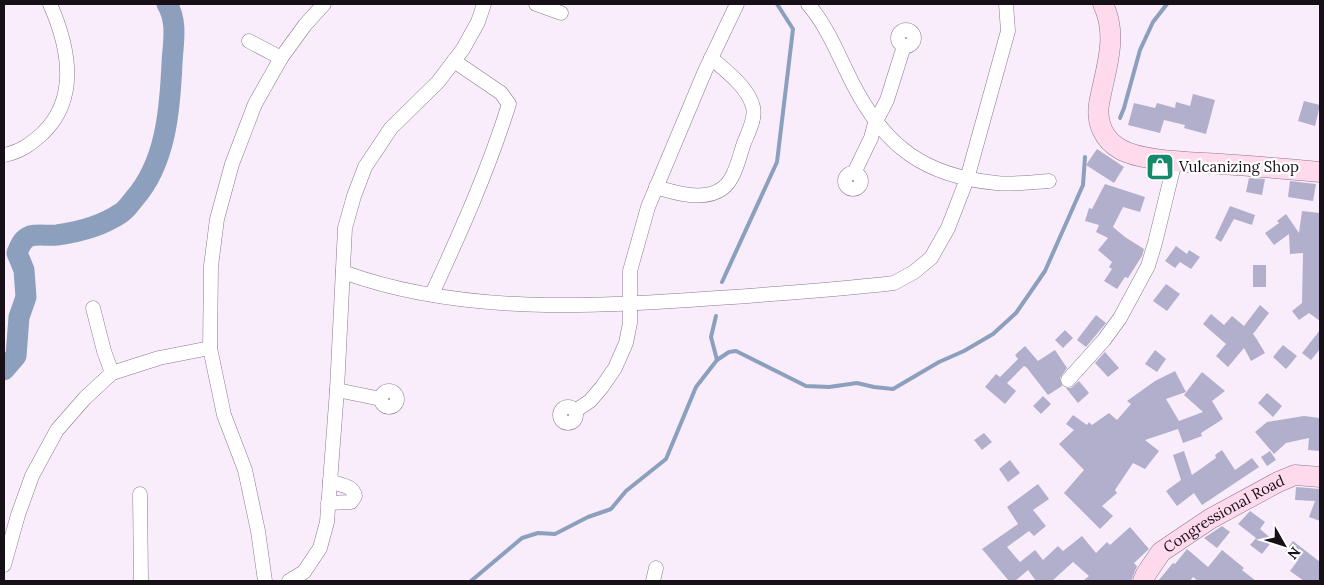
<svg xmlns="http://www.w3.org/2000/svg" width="1324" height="585" viewBox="0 0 1324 585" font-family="Lora,serif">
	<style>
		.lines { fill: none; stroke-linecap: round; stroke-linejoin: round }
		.stream { stroke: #8ca0be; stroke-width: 4 }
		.river { stroke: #8ca0be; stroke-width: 21 }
		.building { fill: #b2afcc }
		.minor-casing { stroke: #8a788f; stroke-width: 15 }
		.secondary-casing { stroke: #8a788f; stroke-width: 21 }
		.minor { stroke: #fff; stroke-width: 14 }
		.secondary { stroke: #ffd9ec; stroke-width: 20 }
		.labels { text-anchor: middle; stroke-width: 4.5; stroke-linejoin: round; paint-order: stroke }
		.poi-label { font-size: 15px; fill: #171018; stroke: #fff; text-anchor: start }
		.street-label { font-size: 15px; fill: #171018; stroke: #fff }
	</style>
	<rect width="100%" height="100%" fill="#f9edfc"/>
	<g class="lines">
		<g class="stream">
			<polyline points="1120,118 1124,108 1140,50 1153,22 1167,4"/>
			<polyline points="722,282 777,162 793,29 777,4"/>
			<polyline points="716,316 711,337 717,360"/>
			<polyline points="471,581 522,538 538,533 555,534 588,517 611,509 626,491 666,459 696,387 717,360 729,352 736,351 806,386 829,387 857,383 874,387 893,389 939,362 964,351 993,334 1016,313 1045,271 1083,185 1085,157"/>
		</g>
		<path class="river" d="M4,370L16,356L19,317L26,297L24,270L17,253C20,246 22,239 30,236C38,234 48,236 57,235C79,232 102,226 121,213C126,210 130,204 134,199C166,163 170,109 172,63C173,43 178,22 167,4"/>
	</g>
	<g class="building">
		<polygon points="1193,94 1215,100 1206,134 1184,128 1185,125 1164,120 1160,133 1128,125 1134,103 1155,108 1157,103 1175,108 1176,102 1190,106"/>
		<polygon points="1304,101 1320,105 1315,126 1298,121"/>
		<polygon points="1097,149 1124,167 1114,183 1086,165"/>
		<polygon points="1249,178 1265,179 1262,195 1246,192"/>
		<polygon points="1290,181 1316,184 1313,201 1288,197"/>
		<polygon points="1105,184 1145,197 1140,212 1123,207 1113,227 1125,237 1144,249 1142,256 1128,278 1125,277 1117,289 1104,281 1112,269 1109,267 1112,262 1098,250 1108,238 1096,232 1099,225 1085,221 1089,208 1092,209"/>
		<polygon points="1230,206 1255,215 1252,225 1234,219 1221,242 1215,238"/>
		<polygon points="1302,211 1320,213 1320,321 1309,313 1299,320 1292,311 1302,303 1303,253 1290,254 1289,234 1274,245 1265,233 1279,223 1277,221 1286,214 1299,233"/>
		<polygon points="1176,246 1187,254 1189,250 1200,257 1191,269 1180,262 1175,268 1165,261"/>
		<rect x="1253" y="265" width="13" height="22"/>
		<polygon points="1166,284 1180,294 1167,311 1153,301"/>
		<polygon points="1260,305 1269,313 1253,334 1256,338 1265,353 1251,361 1244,348 1228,367 1216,356 1226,344 1203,324 1211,314 1224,325 1232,316 1244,326"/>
		<polygon points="1096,315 1106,323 1086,347 1077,340"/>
		<polygon points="1065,330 1073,338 1063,348 1055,340"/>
		<polygon points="1320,330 1320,349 1311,360 1302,353"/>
		<polygon points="1283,345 1297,356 1286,369 1273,357"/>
		<polygon points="1025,346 1038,361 1055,350 1067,368 1060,378 1062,386 1048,395 1027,368 1024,366 1007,383 1016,391 1005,404 985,387 996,374 1000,377 1018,359 1015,355"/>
		<polygon points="1155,350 1166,359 1157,372 1145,364"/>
		<polygon points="1105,352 1119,368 1108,377 1095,363"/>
		<polygon points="1175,371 1186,392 1166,399 1179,421 1203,412 1184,395 1202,372 1225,391 1212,401 1223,419 1201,433 1202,436 1183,443 1178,429 1145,440 1159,451 1145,469 1133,463 1115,490 1117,493 1102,506 1113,516 1100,529 1064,493 1084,470 1059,444 1074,430 1066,424 1073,415 1087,425 1089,422 1092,425 1109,413 1117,420 1131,404 1127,401 1155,381"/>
		<polygon points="1079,381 1089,393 1078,403 1066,388 1071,388"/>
		<polygon points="1267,393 1282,406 1273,417 1258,403"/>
		<polygon points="1043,396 1051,404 1041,414 1033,406"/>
		<polygon points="1304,416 1320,418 1320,451 1308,450 1309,438 1286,443 1274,454 1255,432 1267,422"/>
		<polygon points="984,433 992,442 982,450 974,440"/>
		<polygon points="1222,450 1235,470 1252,458 1259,467 1202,505 1194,493 1177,506 1166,491 1181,480 1173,455 1184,451 1192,475 1216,458 1215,455"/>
		<polygon points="1270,451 1276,460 1267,466 1261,457"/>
		<polygon points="1010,460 1020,473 1008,482 999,469"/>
		<polygon points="1038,484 1049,499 1033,510 1046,526 1034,536 1029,531 1007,547 1020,562 1035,550 1043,560 1058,546 1063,551 1082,536 1096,553 1107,542 1110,545 1130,527 1149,549 1134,563 1137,566 1131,581 1083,581 1089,576 1073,562 1052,581 1036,581 1028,570 1015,581 1009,581 982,549 1018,524 1007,507"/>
		<polygon points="1296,487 1320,489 1320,521 1309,517 1315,501 1295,500"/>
		<polygon points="1250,511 1265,522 1260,529 1273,540 1262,554 1250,545 1256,538 1238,524"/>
		<polygon points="1222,526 1230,532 1217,548 1204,538"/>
		<polygon points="1293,541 1320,562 1320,581 1304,581 1290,571 1298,560 1286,550"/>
		<polygon points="1187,549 1208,567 1222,550 1244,568 1242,570 1256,581 1198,581 1193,577 1190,581 1158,581 1173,563 1175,564"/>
	</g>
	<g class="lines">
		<defs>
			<g id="minor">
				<polyline points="536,4 561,13"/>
				<path d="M808,4C828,27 839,57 853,84C885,147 925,176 996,183C1013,185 1032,182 1049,181"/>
				<circle cx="906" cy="38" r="8"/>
				<polyline points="249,41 281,58"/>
				<path d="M4,155C20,152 31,144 43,133C80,97 68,45 50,4"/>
				<circle cx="853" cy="181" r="8"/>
				<polyline points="854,173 871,138 875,123 887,100 904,46"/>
				<path d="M656,187C675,193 705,202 723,188C735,179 739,157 744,143C748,133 756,118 753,107C748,87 726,71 711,58"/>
				<path d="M343,272C461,315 594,307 717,298C776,294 835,290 894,283L914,272L931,258L948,228L967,179L1008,31L1006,4"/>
				<path d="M432,294C461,231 488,171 509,104L501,93L454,61"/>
				<polyline points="93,308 104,351 112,373"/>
				<polyline points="1068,380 1104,340 1120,318 1148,266 1155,243 1175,161"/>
				<polyline points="337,390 381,399"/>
				<circle cx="389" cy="399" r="8"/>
				<circle cx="568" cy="415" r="8"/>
				<polyline points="575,411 590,401 602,387 615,368 626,343 630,323 630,271 648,207 705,71 737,4"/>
				<polyline points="140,494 141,581"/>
				<path d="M328,503L351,502L355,496C353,485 339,485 330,481"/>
				<polyline points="4,565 18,515 32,476 57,430 85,398 112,373 159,358 210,348"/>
				<polyline points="265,581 258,531 245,470 224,415 210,348 211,266 217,219 232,164 255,104 281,58 305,25 324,4"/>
				<polyline points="289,581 304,572 320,548 327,522 337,390 345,228 354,196 365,167 391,128 438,82 463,49 478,22 484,4"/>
				<polyline points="653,581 656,568"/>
			</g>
			<g id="secondary">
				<path d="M1103,4C1119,37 1105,70 1099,104C1096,123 1104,140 1120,149C1142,162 1195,162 1221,164C1254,166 1287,169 1320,172"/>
				<path id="s1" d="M1143,581L1146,574L1161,552L1210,519L1278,482L1295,475L1320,477"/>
			</g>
		</defs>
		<use href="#minor" class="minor-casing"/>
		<use href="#secondary" class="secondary-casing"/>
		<use href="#minor" class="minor"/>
		<use href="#secondary" class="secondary"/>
	</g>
	<defs>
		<symbol id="shop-square" viewBox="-11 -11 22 22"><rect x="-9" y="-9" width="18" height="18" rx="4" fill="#158969" stroke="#fff"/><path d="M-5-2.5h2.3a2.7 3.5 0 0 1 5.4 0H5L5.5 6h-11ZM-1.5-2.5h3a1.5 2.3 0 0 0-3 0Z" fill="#fff"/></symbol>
	</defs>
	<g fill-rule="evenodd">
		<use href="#shop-square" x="1144" y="151" width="32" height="32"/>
	</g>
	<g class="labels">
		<g class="poi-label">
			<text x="1179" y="172">Vulcanizing Shop</text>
		</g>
		<g class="street-label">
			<text dy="5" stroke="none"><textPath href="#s1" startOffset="108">Congressional Road</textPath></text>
		</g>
	</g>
	<rect width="1324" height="585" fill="none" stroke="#171018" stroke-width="10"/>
	<g transform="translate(1284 545) rotate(129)" stroke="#ffffff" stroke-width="4" paint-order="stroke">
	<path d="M0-4L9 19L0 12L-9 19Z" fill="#171018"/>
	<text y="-8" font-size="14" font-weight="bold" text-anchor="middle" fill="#171018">N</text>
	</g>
</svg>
